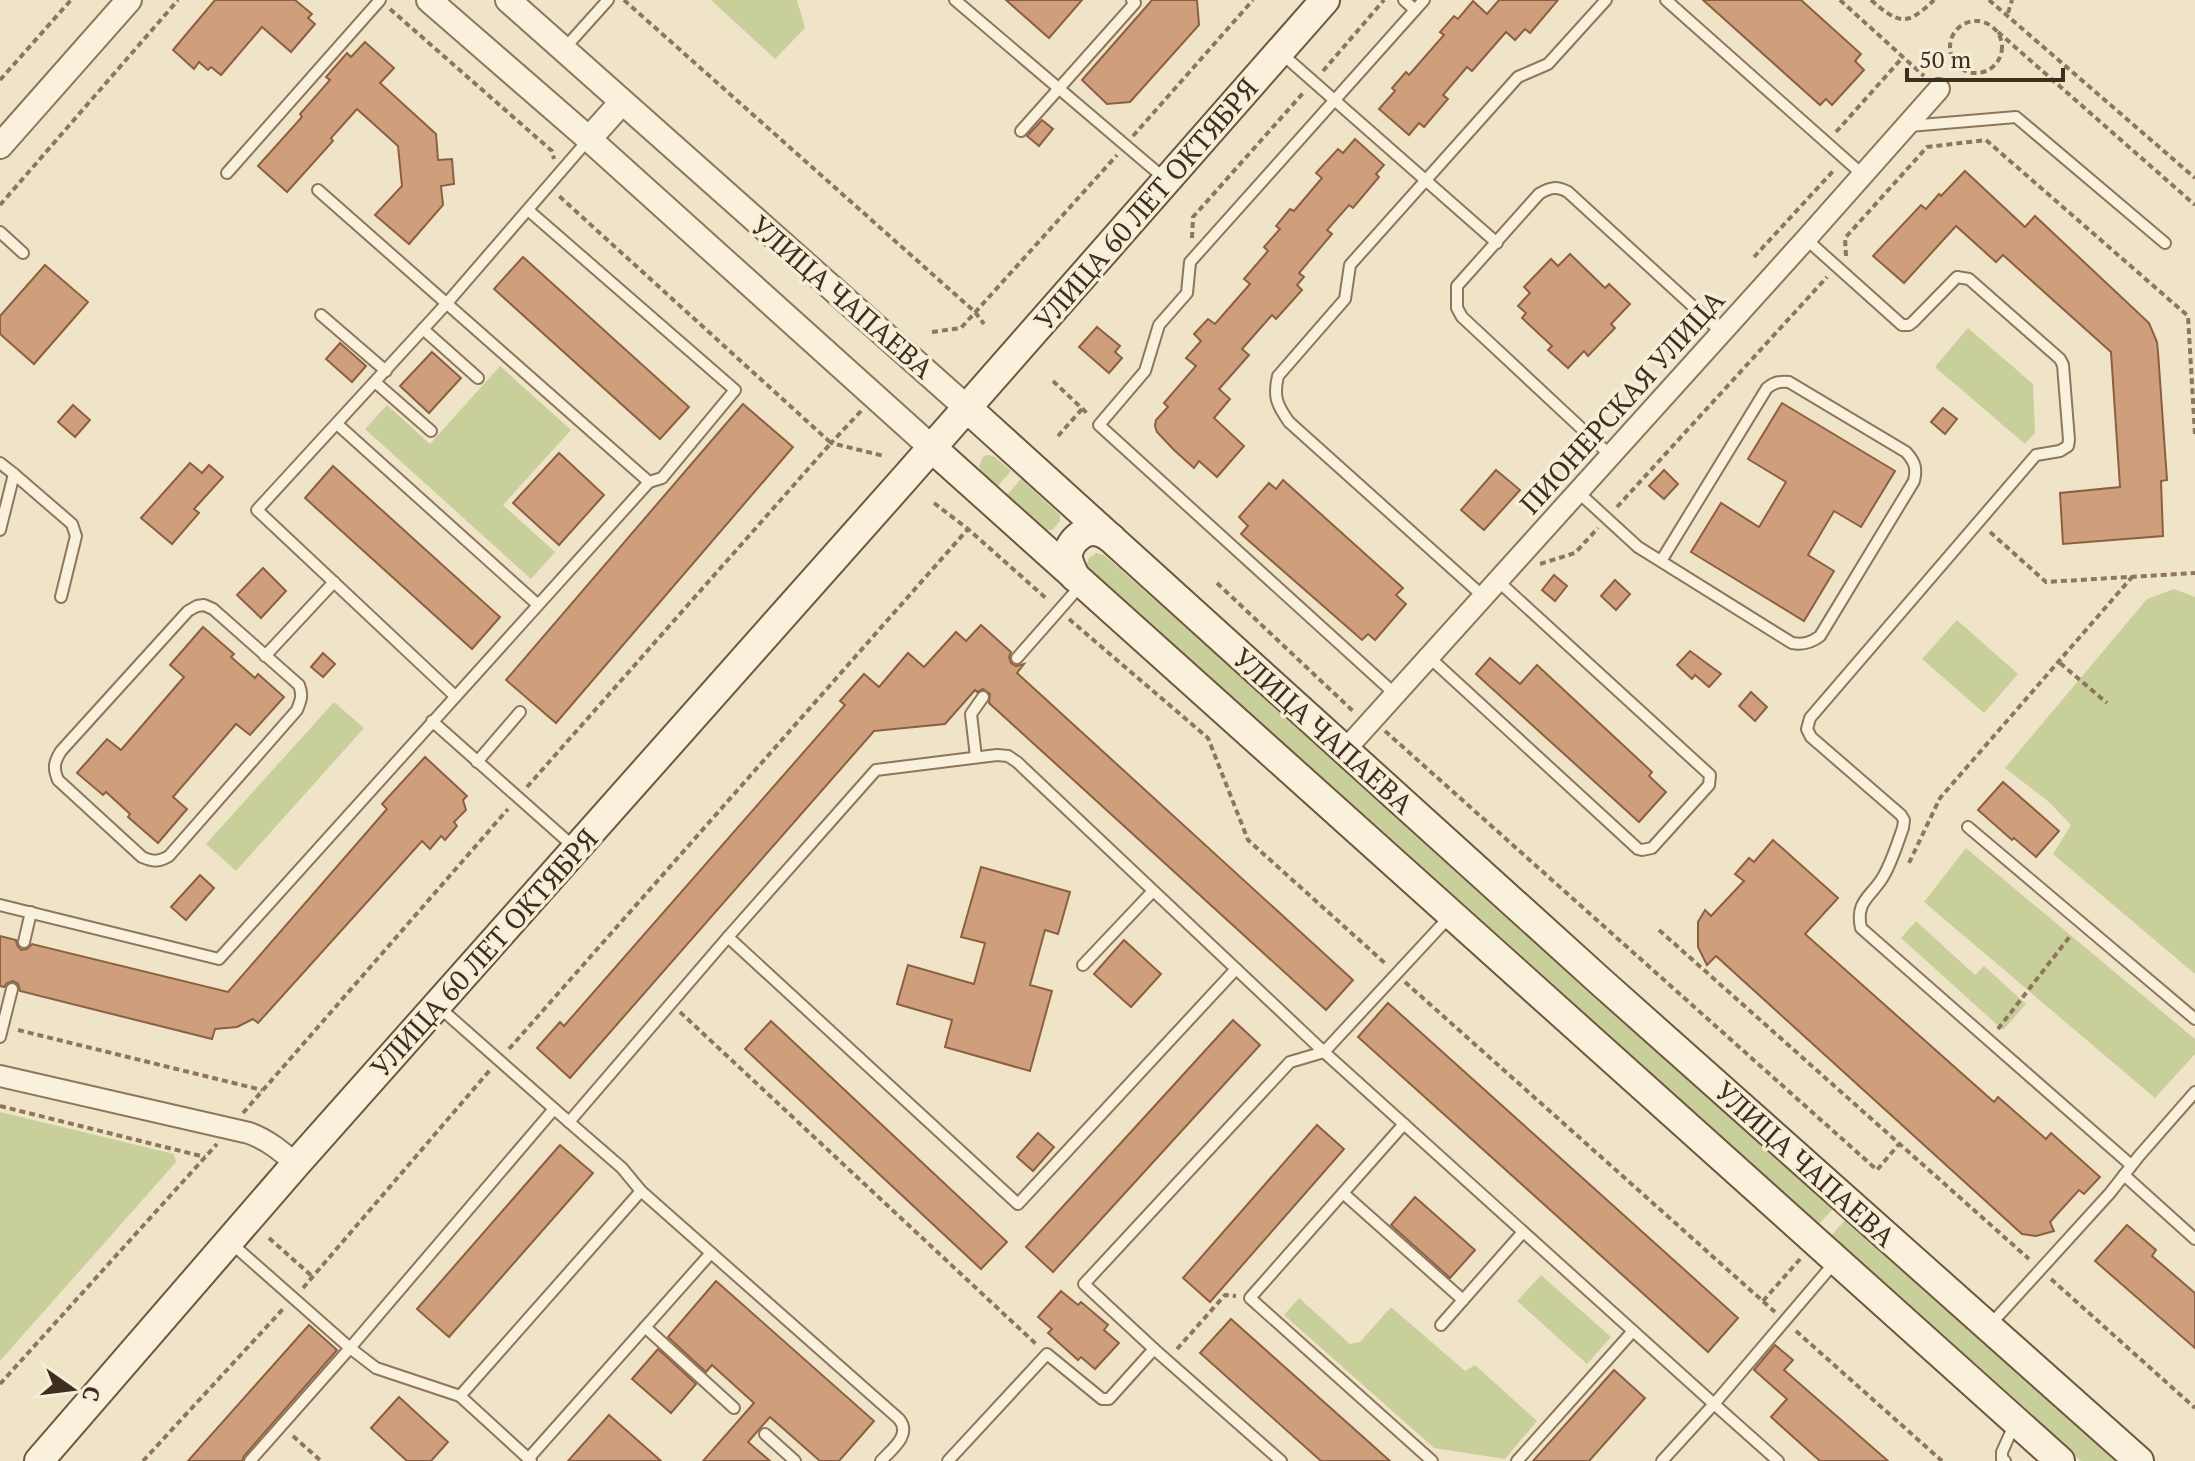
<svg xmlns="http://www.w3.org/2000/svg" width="2195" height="1461" viewBox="0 0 2195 1461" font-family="'PT Serif',serif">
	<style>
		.green { fill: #c9cf9b }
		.building { fill: #cf9f7d; stroke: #8d5f41; stroke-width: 2 }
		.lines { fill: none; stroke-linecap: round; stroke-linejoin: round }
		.service-casing { stroke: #8d765c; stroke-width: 14 }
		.minor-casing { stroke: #8d765c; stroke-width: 24 }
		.tertiary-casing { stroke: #8d765c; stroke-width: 28 }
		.secondary-casing { stroke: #6f573f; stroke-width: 32 }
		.path { stroke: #8d765c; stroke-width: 4; stroke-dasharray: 6 4; stroke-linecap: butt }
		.service { stroke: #faf1dc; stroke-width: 10 }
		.minor { stroke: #faf1dc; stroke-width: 20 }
		.tertiary { stroke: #faf1dc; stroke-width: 24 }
		.secondary { stroke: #faf1dc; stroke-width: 28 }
		.labels { text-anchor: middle; stroke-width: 7; stroke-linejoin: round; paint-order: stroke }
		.street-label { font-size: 28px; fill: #3d2e20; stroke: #f7eed8 }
	</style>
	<rect width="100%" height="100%" fill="#f0e4c8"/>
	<g class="green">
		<polygon points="711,0 797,0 805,28 775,59"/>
		<polygon points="1968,328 2033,384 2035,433 2025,444 1935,367"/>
		<polygon points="500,366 571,430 503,505 555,552 531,579 365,429 387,405 430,444"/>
		<polygon points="988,455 995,457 1011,471 997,487 982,474 979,466 983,457"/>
		<polygon points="1021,479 1060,515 1060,521 1052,530 1047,530 1007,495"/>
		<polygon points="1096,553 1104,555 1378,798 1833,1209 1818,1225 1091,572 1086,566 1089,558"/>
		<polygon points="2174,589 2195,597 2195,974 2053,854 2071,825 2049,802 2005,768 2147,599"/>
		<polygon points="1957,620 2018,674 1984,713 1922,659"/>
		<polygon points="334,702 364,728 236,871 206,844"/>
		<polygon points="1966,848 2195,1039 2195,1054 2155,1098 1924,902"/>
		<polygon points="1916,921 1975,975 1984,966 2026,1004 2003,1030 1901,938"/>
		<polygon points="0,1112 174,1154 176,1162 0,1361"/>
		<polygon points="1846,1219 2117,1461 2081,1461 1830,1237"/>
		<polygon points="1541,1275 1611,1337 1587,1364 1517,1301"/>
		<polygon points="1299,1298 1350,1344 1360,1342 1391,1307 1465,1371 1475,1365 1537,1421 1505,1459 1434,1448 1284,1315"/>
	</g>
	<g class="building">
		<polygon points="215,0 295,0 312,14 308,18 315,24 291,52 262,27 221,75 211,67 208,70 199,62 194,69 173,50"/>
		<polygon points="1006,0 1082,0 1049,38"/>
		<polygon points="1152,0 1197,0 1199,25 1130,102 1107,104 1082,80"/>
		<polygon points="1499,0 1558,0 1530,33 1525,29 1515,40 1506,32 1472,71 1467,67 1443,95 1448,99 1424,127 1419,123 1409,135 1379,109 1395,91 1392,88 1406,72 1409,75 1444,35 1440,32 1454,16 1458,19 1473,1 1487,14"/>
		<polygon points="1703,0 1801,0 1861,54 1855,61 1864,70 1832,105 1826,99 1820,105"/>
		<polygon points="365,42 394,68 380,83 436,134 438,160 452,159 454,184 441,186 443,205 409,244 375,215 402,186 398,146 357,109 331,138 333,141 287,192 258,166 302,117 300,114 330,80 326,77 347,53 351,57"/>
		<polygon points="1042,120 1053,129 1039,146 1027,136"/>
		<polygon points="1355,139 1384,165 1376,174 1379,177 1353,208 1349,205 1327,230 1332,234 1299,273 1304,277 1297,285 1302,290 1276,319 1272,315 1242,349 1249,355 1219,389 1230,399 1214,418 1244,446 1217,477 1199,461 1194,468 1174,450 1157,432 1155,426 1156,420 1168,407 1164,403 1196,366 1186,358 1201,341 1194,334 1208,319 1215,324 1250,284 1244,279 1268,251 1264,247 1280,229 1276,226 1290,209 1294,211 1322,178 1316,173 1338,149 1343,153"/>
		<polygon points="1965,171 2025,227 2035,216 2149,323 2157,342 2158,352 2167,480 2161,481 2163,536 2063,544 2060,493 2120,487 2111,352 2003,255 1996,262 1956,226 1904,283 1873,256 1921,205 1926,209 1939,194 1941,196"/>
		<polygon points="1570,254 1605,288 1609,284 1630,304 1611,324 1615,328 1588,356 1584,351 1568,368 1548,350 1552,346 1522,318 1526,313 1518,306 1530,293 1524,287 1551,259 1558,266"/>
		<polygon points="523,257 689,407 660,439 494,289"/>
		<polygon points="45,265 88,302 34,364 0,334 0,316"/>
		<polygon points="1097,327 1120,346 1115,352 1122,358 1109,373 1079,347"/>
		<polygon points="340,343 366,366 352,382 326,359"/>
		<polygon points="432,352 461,378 429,413 400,386"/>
		<polygon points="1782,403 1895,471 1861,527 1834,511 1808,555 1834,571 1804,621 1691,552 1721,503 1759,527 1786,482 1748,459"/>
		<polygon points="743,404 793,447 556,723 506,680"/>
		<polygon points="73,405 90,420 75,437 58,422"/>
		<polygon points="1943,408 1957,419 1945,434 1931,422"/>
		<polygon points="559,453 604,495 559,545 513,503"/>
		<polygon points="190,463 202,473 209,465 223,477 194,509 199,513 172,544 141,518"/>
		<polygon points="333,466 500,617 472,649 305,498"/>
		<polygon points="1496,470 1520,490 1484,530 1461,510"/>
		<polygon points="1664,470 1678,484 1664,499 1649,486"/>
		<polygon points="1283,480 1403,588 1396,595 1406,604 1375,640 1368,634 1362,640 1241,534 1248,526 1239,517 1269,483 1276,489"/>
		<polygon points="263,568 286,591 261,618 237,595"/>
		<polygon points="1554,575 1567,586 1555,601 1542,590"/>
		<polygon points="1615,580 1630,594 1616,610 1601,596"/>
		<polygon points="981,625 1011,652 1009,657 1011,663 1016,666 1024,664 1017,673 1353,980 1326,1010 989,703 990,694 983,689 977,692 975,690 945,724 874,731 570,1078 537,1048 560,1022 564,1026 845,705 840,701 864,674 879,687 908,653 924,667 956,632 966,641"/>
		<polygon points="203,627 234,654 231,657 255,678 258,674 284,697 250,735 236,724 173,797 187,809 158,843 128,817 130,814 106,792 103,795 77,773 107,739 121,750 184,677 170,665"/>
		<polygon points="1690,651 1721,674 1709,687 1695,675 1692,679 1677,665"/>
		<polygon points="323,653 335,664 323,677 311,667"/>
		<polygon points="1490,658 1520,684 1537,665 1652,772 1649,776 1666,792 1639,822 1476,674"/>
		<polygon points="1751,692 1767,707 1755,721 1739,706"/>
		<polygon points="425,757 467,796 463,800 466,810 454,822 457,826 445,840 441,836 430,849 422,841 258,1023 253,1019 237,1027 215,1029 212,1039 20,991 18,984 13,981 7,983 4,987 0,986 0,936 16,940 17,945 21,950 27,949 32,944 228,992 387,809 382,804"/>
		<polygon points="2003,782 2059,831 2036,857 2014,838 2012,840 1978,810"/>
		<polygon points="1773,840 1838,898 1805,934 1994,1102 1998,1097 2046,1139 2051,1133 2100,1177 2084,1194 2079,1190 2050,1222 2054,1231 2036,1236 2022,1234 1716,956 1707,965 1698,947 1698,922 1705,910 1711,916 1744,881 1735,874 1749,858 1754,862"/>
		<polygon points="981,867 1070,892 1058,934 1045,930 1030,985 1052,991 1030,1071 945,1047 952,1020 897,1004 908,965 974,984 985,943 961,937"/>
		<polygon points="200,875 214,888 186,920 171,907"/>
		<polygon points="1124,940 1161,974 1131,1007 1094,974"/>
		<polygon points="1388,1003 1738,1318 1708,1352 1358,1037"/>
		<polygon points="1233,1020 1260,1045 1053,1272 1026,1247"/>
		<polygon points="771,1021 1007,1242 981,1269 745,1049"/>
		<polygon points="1317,1125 1344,1149 1210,1302 1183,1278"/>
		<polygon points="1038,1133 1054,1147 1033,1171 1017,1157"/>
		<polygon points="560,1145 593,1173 449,1337 417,1309"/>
		<polygon points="1415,1197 1475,1250 1450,1278 1391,1225"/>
		<polygon points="2127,1225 2156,1250 2152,1256 2195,1293 2195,1348 2095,1261"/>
		<polygon points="716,1281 874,1421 839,1461 820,1461 770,1417 748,1442 770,1461 703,1461 754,1403 712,1365 706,1372 668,1337"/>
		<polygon points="1061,1291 1078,1305 1081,1302 1108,1325 1104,1330 1119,1343 1095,1369 1081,1357 1078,1360 1048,1333 1052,1329 1038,1317"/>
		<polygon points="1231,1319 1390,1461 1321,1461 1200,1353"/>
		<polygon points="309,1325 337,1350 244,1456 242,1461 188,1461"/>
		<polygon points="1775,1345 1793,1360 1784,1370 1888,1461 1820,1461 1771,1417 1787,1399 1754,1370"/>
		<polygon points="658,1349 696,1384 671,1413 632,1379"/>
		<polygon points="1614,1370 1645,1398 1589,1461 1533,1461"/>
		<polygon points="399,1397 448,1442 431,1461 407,1461 371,1428"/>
		<polygon points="609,1415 661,1461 568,1461"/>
	</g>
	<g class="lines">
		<defs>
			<g id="service">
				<polyline points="955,0 1164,178"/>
				<polyline points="1404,0 1415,10"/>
				<polyline points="1666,0 1863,175"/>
				<polyline points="564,49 608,0"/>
				<polyline points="1282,54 1497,243"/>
				<polyline points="1909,126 2016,117 2165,243"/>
				<polyline points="1021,131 1135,3 1132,0"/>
				<polyline points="227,173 380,0"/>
				<polyline points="528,210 735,390 662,478 649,482"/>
				<polyline points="0,232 23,253"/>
				<path d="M1806,239L1902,325H1909L1913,322L1957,277L1969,279L2060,359L2063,365L2069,440L2068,446L2060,451L2036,455L1810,718L1807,729L1811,737L1901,815L1904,820L1903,828C1897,844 1892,862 1883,877C1871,897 1855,901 1861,928L2131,1165"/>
				<polyline points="321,315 386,371"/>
				<polyline points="423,329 478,378"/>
				<polyline points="375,382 431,431"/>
				<polyline points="337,424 537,604"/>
				<path d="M1610,455L1462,317L1457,308V286L1539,194C1550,187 1557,186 1568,192L1721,332"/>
				<polyline points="0,463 14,474 0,530"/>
				<polyline points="14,474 72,524 76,536 61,597"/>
				<path d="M1578,492L1638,547L1792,643C1803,645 1811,643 1820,636L1914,481C1917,468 1915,462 1906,452L1789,382C1780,381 1775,382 1767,388L1661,561"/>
				<path d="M1484,597L1289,422C1277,405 1273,397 1278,376L1345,299L1350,265L1518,77L1548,64L1606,0"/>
				<path d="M204,605L213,609L299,685C303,695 301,700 297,710L169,856C159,862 153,862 142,857L58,780C53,768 54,762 61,751L188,611L197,606Z"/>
				<polyline points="265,656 334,582"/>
				<polyline points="1429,657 1638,849 1642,850 1652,848 1709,785 1710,775 1498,581"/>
				<polyline points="1017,658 1082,584"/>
				<polyline points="1395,694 1099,425 1145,371 1159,325 1187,293 1190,262 1424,0"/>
				<polyline points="455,696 257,510 447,303 588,140"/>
				<polyline points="432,721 574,847"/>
				<polyline points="976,757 971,714 983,697"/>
				<polyline points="477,762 520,712"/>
				<polyline points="1968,827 2195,1019"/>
				<polyline points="0,905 219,959 649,482 318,190"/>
				<polyline points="728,937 1018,1204 1236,969"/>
				<polyline points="24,942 31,912"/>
				<polyline points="1083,965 1153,891"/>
				<polyline points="440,1008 569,1122 728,937 876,770 997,755 1008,756 1017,762 1324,1052 1451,915"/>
				<polyline points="0,1037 12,989"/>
				<polyline points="554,1109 350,1348 376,1368 460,1396 641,1191 622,1168 569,1122"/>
				<polyline points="1404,1124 1250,1298 1432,1461"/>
				<polyline points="2124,1175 2195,1239"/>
				<path d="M641,1191L899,1419C912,1435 892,1449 881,1461"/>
				<polyline points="1343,1193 1463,1300"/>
				<polyline points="231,1243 350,1348 250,1461"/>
				<polyline points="1441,1325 1523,1232"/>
				<polyline points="1990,1325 2110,1193 2139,1156 2195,1092"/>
				<polyline points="645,1327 734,1408"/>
				<polyline points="1154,1349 1084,1284 1290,1062 1324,1052 1714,1404 1835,1262"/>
				<polyline points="460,1396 531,1461"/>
				<polyline points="765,1434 795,1461"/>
				<polyline points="528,1459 711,1253"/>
				<polyline points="948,1461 1047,1354 1102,1399 1109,1399 1154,1349 1281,1461"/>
				<polyline points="1517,1461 1633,1331"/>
				<polyline points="1662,1461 1714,1404 1778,1461"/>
				<polyline points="2005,1461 2002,1459 2002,1452 2015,1423"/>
			</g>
			<g id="minor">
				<polyline points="1345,750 1806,239 1939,89"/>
				<path d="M0,1076L249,1133C268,1140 281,1151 296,1164"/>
			</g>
			<g id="tertiary">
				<polyline points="429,0 589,139 932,448"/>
				<polyline points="508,0 967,408"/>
				<polyline points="589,139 622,102"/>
				<polyline points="0,146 129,0"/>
			</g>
			<g id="secondary">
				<polyline points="967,408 1600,981 2139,1461"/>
				<polyline points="932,448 2060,1461"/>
				<path d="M1075,577C1073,571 1069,565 1068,558C1067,543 1084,527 1099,532C1104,533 1107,536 1111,538"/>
				<polyline points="39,1461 296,1164 906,477 1325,0"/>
			</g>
		</defs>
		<use href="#service" class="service-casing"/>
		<use href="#minor" class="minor-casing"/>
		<use href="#tertiary" class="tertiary-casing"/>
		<use href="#secondary" class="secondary-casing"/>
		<g class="path">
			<polyline points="624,0 975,312 984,324"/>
			<polyline points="1840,0 1924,76"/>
			<path d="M1871,0C1900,25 1907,26 1934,0"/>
			<polyline points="1989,0 2195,178"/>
			<polyline points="390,9 552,151 554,159"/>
			<polyline points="2008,13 2012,0"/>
			<circle cx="1976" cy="47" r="26"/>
			<polyline points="1998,32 2195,205"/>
			<polyline points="1323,71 1384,0"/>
			<polyline points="0,80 71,0"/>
			<polyline points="1836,132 1903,57"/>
			<polyline points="1133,136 1253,0"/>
			<polyline points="0,205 178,0"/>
			<polyline points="1192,238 1193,217 1304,92"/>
			<polyline points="1846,256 1845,238 1927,147 1986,140 2188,316 2195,435"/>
			<polyline points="1754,257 1835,169"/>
			<polyline points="932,332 961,328 1117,155"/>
			<polyline points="1053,381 1089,415"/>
			<polyline points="861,411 831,443 884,456"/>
			<polyline points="1058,436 1082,409"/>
			<polyline points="934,503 968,529 1048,600"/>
			<polyline points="1617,507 1827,277"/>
			<polyline points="1990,532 2046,582 2195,573"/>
			<polyline points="1540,564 1575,553 1598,528"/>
			<polyline points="1217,583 1354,712"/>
			<polyline points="1069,619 1208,738 1248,840 1387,965"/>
			<polyline points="2060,663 2107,703"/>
			<polyline points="1385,731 1877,1170 1899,1144"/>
			<polyline points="527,787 831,443 559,196"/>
			<polyline points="1909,863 1940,798 2132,577"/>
			<polyline points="1659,930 2029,1259"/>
			<polyline points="1405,982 1775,1312"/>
			<polyline points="680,1012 1036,1344"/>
			<polyline points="1998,1029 2071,935"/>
			<polyline points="18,1030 262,1090"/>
			<polyline points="509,1049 968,529"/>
			<polyline points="0,1106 205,1157"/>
			<polyline points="243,1113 508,809"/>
			<polyline points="269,1238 313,1277"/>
			<polyline points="2051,1279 2195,1408"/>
			<polyline points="303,1288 490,1070"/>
			<polyline points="1763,1301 1801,1258"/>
			<polyline points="1796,1331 1942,1461"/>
			<polyline points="1177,1349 1225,1295 1236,1296"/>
			<polyline points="0,1384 217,1144"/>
			<polyline points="293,1436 321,1461"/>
			<polyline points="143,1461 283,1309"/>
		</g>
		<use href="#service" class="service"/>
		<use href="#minor" class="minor"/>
		<use href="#tertiary" class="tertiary"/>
		<use href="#secondary" class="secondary"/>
	</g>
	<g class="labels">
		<g class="street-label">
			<text transform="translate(1146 204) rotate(-49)" y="10">УЛИЦА 60 ЛЕТ ОКТЯБРЯ</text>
			<text transform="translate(842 297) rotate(41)" y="10">УЛИЦА ЧАПАЕВА</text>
			<text transform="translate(1622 402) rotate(-48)" y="10">ПИОНЕРСКАЯ УЛИЦА</text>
			<text transform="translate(1323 731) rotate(42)" y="10">УЛИЦА ЧАПАЕВА</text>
			<text transform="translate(484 953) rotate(-48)" y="10">УЛИЦА 60 ЛЕТ ОКТЯБРЯ</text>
			<text transform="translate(1805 1164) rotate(42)" y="10">УЛИЦА ЧАПАЕВА</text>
		</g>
	</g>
	<g transform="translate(72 1389) rotate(104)" stroke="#f7eed8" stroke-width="6" paint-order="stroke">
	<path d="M0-6L14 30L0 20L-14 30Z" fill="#3d2e20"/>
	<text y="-12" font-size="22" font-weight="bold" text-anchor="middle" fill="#3d2e20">С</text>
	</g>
	<path d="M1907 68v12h156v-12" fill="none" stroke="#3d2e20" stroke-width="4"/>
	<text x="1919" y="68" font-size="24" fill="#3d2e20" stroke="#f7eed8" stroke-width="6" paint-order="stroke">50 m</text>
</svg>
